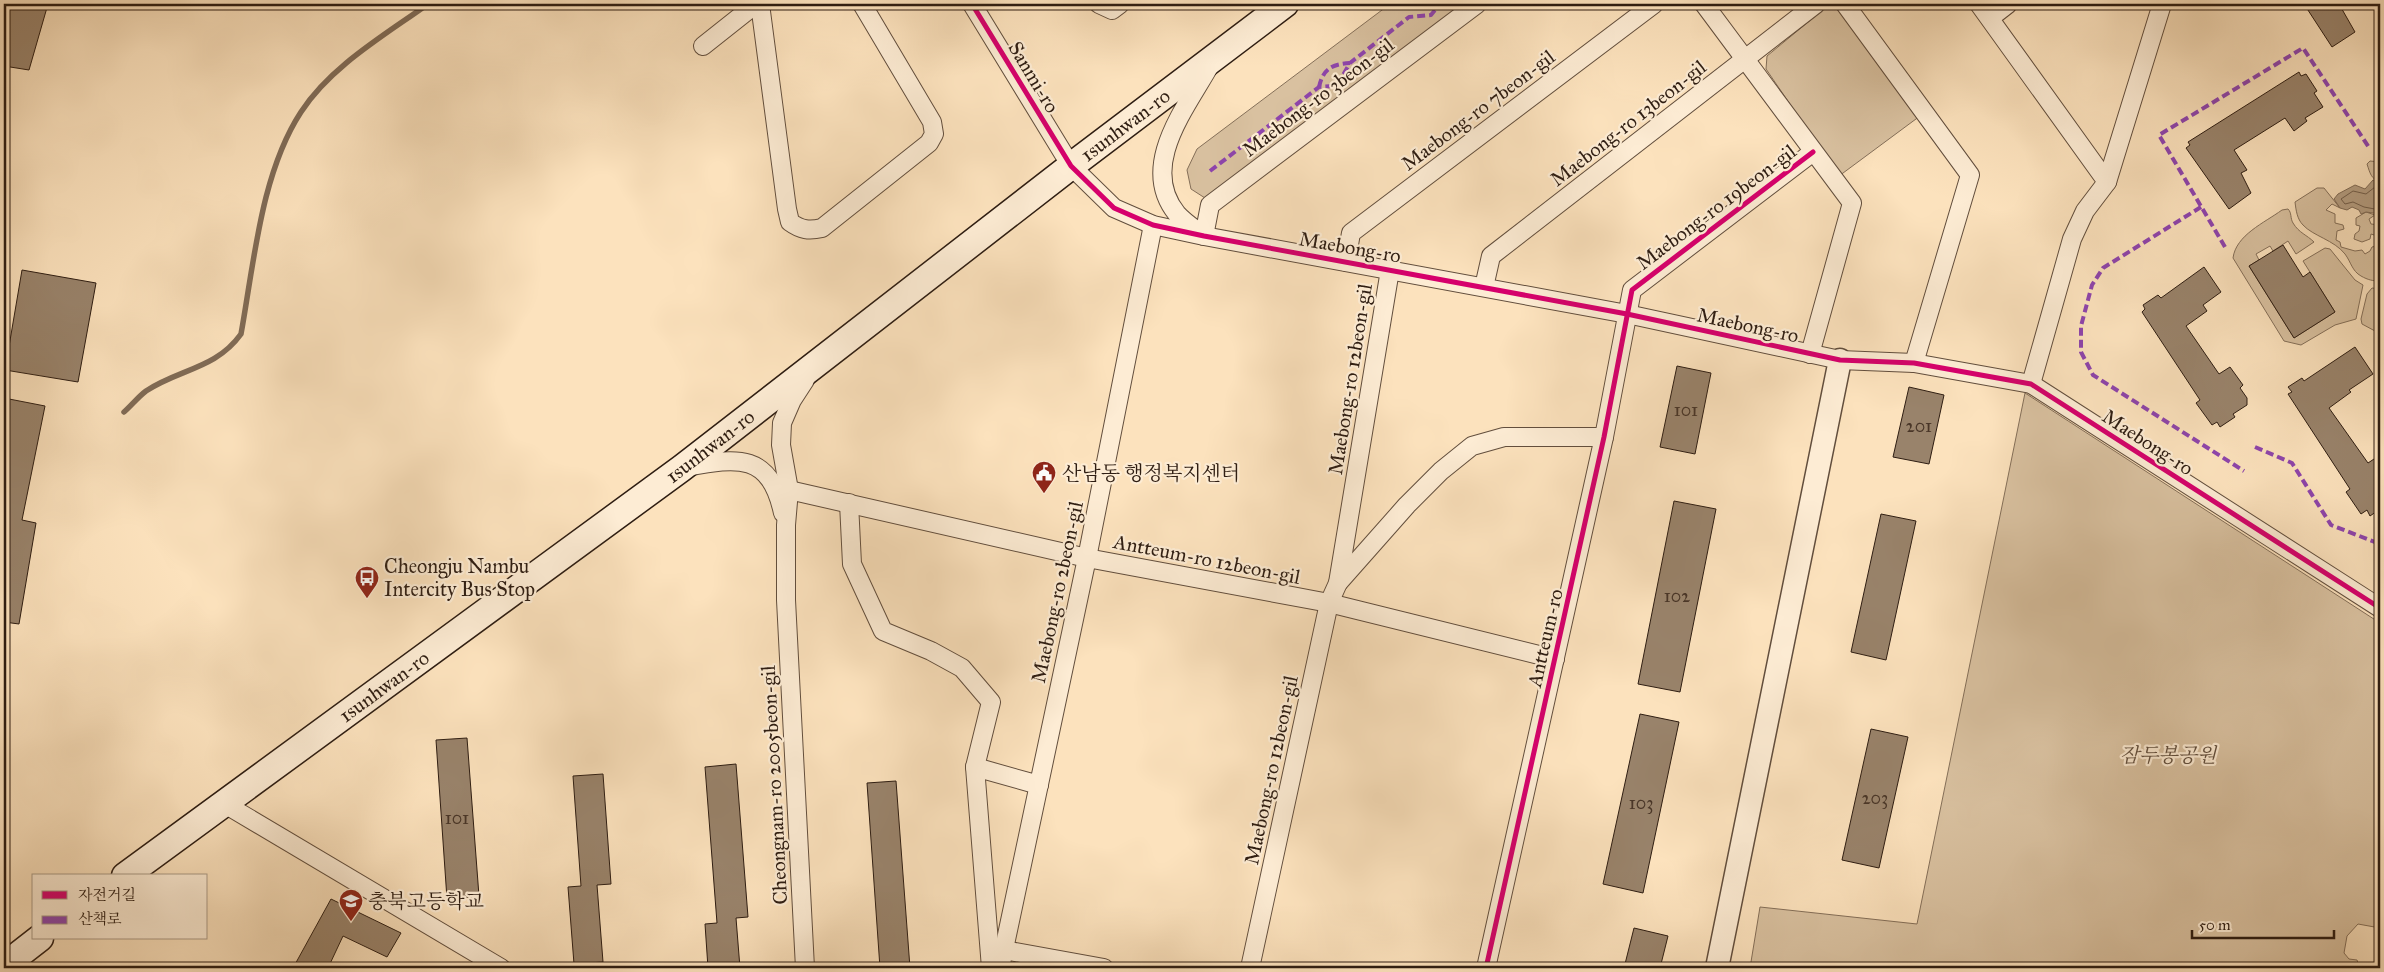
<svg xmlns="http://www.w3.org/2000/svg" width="2384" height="972" viewBox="0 0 2384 972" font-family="'IM FELL Great Primer','Noto Serif KR',serif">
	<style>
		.green { fill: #d9c1a0; stroke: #846f59 }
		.water { fill: #b69f83; stroke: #806b56 }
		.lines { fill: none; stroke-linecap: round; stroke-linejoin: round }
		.shore { stroke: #725e4a; stroke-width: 1 }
		.stream { stroke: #806b56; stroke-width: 5.5 }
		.building { fill: #99836b; stroke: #2e1d12 }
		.minor-casing { stroke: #624e3d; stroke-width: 20 }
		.tertiary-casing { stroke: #624e3d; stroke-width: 25 }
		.secondary-casing { stroke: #2e1d12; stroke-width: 29 }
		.minor { stroke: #fdecd4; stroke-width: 18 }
		.tertiary { stroke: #fdecd4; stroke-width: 22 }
		.secondary { stroke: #fdecd4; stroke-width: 26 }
		.quiet { stroke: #8e44ad; stroke-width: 4; stroke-dasharray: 8 4; stroke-linecap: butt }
		.cycleway-casing { stroke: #fdecd4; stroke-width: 8 }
		.cycleway { stroke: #d6006c; stroke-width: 5 }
		.labels { text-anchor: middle; stroke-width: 4.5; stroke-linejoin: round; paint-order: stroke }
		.number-label { font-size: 18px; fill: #493628 }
		.street-label { font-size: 20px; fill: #2e1d12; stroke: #fdecd4 }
		.poi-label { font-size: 20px; fill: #2e1d12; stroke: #fdecd4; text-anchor: start }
		.park-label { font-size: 20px; font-style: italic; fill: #614e3d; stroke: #fdecd4 }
	</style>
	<rect width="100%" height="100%" fill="#fce2bd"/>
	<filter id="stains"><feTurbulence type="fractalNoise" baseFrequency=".004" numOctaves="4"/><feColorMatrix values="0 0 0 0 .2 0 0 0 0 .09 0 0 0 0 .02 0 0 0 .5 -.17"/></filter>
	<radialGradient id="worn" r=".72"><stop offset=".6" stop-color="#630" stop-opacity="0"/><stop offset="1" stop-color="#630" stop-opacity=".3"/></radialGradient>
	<g class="green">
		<polygon points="1390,4 1467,4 1224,189 1205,198 1191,189 1187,170 1197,149"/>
		<polygon points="1830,4 1841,5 1920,116 1839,176 1766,69 1767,56"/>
		<path d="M2370,161L2380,162V182C2371,179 2370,173 2367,164Z"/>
		<path d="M2317,188H2324L2340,208L2332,204L2326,210L2335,214V223L2343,225L2344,229L2337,231L2336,240L2340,242L2341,247L2355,251L2362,250L2365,254L2370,251L2372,247L2380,245V281C2373,281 2368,280 2361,276C2352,271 2351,262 2345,254C2334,240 2313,236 2303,225C2297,219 2296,210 2295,202Z"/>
		<path d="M2288,209C2292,213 2290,218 2293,223C2299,233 2307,235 2314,242L2296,254L2288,241L2273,251L2270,246L2256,254L2259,260L2249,266L2294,338L2335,312L2303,261L2325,248L2330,249L2355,280L2363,285L2356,319L2335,325L2301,345L2284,341L2233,258C2236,235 2264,223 2282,210Z"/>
		<polygon points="2366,212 2375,215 2369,219 2371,224 2380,225 2380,237 2371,234 2370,239 2362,242 2354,239 2355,234 2359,231 2360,226 2356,225 2356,218"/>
		<polygon points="2372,288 2380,289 2380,329 2375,331 2362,324 2361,319 2367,294"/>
		<polygon points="2025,393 2380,623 2380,928 2358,924 2347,936 2344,953 2349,959 2357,960 2359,966 2356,968 1750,968 1760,907 1917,924"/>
	</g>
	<polygon class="water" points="2373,180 2380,182 2380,214 2366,212 2361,214 2359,210 2352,207 2347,210 2340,208 2334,199 2338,194 2355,185 2365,189"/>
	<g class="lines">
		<polyline class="shore" points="2380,187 2375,187 2366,194 2353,191 2341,199 2345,204 2353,202 2364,207 2380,210"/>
		<path class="stream" d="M124,412C131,406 138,397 146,391C179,369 216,369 241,334C254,263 261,173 301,112C331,66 385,35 428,4"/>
	</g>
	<g class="building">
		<polygon points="4,4 48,4 29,70 4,66"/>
		<polygon points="2304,4 2339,4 2355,32 2332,47"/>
		<polygon points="2299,72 2301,76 2306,74 2317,91 2314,93 2323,107 2305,118 2307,121 2294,131 2285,118 2234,150 2247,170 2241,173 2251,193 2229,209 2186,148 2190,145 2188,142"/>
		<polygon points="2283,245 2303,277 2310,272 2335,312 2294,338 2249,266"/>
		<polygon points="2204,267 2221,292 2203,305 2207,311 2186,326 2219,374 2230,367 2243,385 2240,388 2247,398 2247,405 2233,414 2235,417 2220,427 2217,422 2212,425 2196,403 2200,400 2142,312 2145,309 2143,305 2158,295 2161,298"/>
		<polygon points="22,270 96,283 78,382 5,370"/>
		<polygon points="2355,347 2373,374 2349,390 2351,392 2329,408 2368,463 2380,455 2380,509 2370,516 2367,510 2361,514 2346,492 2350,489 2288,394 2292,392 2288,387 2302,378 2304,381"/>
		<polygon points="1677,366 1711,373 1695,454 1660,447"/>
		<polygon points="1909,387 1944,395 1929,464 1893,457"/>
		<polygon points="4,398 45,406 22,520 36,523 19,624 4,622"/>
		<polygon points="1674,501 1716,509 1680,692 1638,684"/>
		<polygon points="1881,514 1916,521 1886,660 1851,652"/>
		<polygon points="1640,714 1679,722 1643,893 1603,884"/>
		<polygon points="1871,729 1908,737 1879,868 1842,860"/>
		<polygon points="467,738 479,896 447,899 436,740"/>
		<polygon points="736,764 748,917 736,918 740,968 708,968 705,924 717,923 705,767"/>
		<polygon points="603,774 611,884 597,885 603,962 574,964 568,887 581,886 573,776"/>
		<polygon points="896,781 910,968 880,968 867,783"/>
		<polygon points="331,899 401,933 387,957 343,936 328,968 293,968"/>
		<polygon points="1634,928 1668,936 1660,968 1624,968"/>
	</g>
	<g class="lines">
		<defs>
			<g id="minor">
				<path d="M760,4L787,209L790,222C801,230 809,231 822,228L929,143L934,134L932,122L862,4"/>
				<polyline points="972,4 1071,166 1114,208 1153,225 1204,236 1627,314 1840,360 1914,363 2031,384 2380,608"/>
				<polyline points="1099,4 1112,10 1120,4"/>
				<polyline points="1704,4 1852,203 1810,354"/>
				<polyline points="1845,4 1970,175 1914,363"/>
				<polyline points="1979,4 2107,182 2085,211 2072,239 2031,384"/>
				<polyline points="1990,18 2008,4"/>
				<polyline points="703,46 756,4"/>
				<path d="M1210,65C1186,108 1138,166 1177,214C1185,223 1195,229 1204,236L1210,205L1477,4"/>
				<polyline points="2107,182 2162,4"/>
				<polyline points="1346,262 1351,233 1654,4"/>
				<polyline points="1484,287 1491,256 1816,4"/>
				<polyline points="805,380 792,400 782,423 781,445 789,490 786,525 786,600 805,968"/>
				<path d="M687,467C738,457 770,453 783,513"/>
				<polyline points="789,490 1087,558 1329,603 1555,659"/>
				<polyline points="849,503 852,564 883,631 931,651 962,668 991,702 975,767 991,968"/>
				<polyline points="1338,583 1407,505 1441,471 1472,446 1504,437 1604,437"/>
				<polyline points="975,767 1039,785"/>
				<polyline points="223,803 501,968"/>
				<polyline points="1004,950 1104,968"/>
				<polyline points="1000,968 1087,558 1153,225"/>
				<polyline points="1250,968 1329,603 1338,583 1390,270"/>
				<polyline points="1486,968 1604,437 1632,290 1813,152"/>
			</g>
			<polyline id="tertiary" points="1717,968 1840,360"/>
			<g id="secondary">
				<path id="s1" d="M125,876L682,468L1071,166L1285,4"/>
				<polyline points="4,966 40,938"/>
			</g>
		</defs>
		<use href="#minor" class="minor-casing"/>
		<use href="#tertiary" class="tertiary-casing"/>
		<use href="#secondary" class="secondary-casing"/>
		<use href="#minor" class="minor"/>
		<use href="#tertiary" class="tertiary"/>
		<use href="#secondary" class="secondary"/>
		<g class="quiet">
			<path d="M1319,87C1323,69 1332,64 1350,63"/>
			<polyline points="1210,171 1319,87 1334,86 1339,82 1350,63 1409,17 1431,15 1440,4"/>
			<polyline points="2201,207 2103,268 2092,285 2081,326 2081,352 2093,375 2244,471"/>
			<polyline points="2225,247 2159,135 2303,48 2370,149"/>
			<polyline points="2255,447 2292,463 2331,525 2380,544"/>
		</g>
		<defs>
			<g id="cycleway">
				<polyline points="972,4 1071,166 1114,208 1153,225 1204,236 1627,314 1840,360 1914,363 2031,384 2380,608"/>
				<polyline points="1486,968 1604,437 1632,290 1813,152"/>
			</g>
		</defs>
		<use href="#cycleway" class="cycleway-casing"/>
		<use href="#cycleway" class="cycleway"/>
	</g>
	<defs>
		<symbol id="civic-pin" viewBox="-11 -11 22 30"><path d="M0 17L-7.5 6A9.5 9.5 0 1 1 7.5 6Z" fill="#8f2418" stroke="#fdecd4"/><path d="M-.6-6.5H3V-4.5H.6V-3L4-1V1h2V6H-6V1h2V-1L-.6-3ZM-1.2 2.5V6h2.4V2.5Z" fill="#fff"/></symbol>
		<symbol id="bus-pin" viewBox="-11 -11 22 30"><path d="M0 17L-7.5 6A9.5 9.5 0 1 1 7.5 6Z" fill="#8f2418" stroke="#fdecd4"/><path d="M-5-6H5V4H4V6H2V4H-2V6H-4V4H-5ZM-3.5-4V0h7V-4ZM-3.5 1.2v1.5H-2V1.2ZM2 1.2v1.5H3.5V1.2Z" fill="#fff"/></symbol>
		<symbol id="school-pin" viewBox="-11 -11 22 30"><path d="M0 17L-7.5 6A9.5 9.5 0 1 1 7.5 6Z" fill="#8f2418" stroke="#fdecd4"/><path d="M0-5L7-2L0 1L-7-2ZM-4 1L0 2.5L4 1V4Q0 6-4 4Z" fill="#fff"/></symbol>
	</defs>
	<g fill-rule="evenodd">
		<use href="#civic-pin" x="1030" y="459" width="28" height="38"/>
		<use href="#bus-pin" x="353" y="564" width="28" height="38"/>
		<use href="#school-pin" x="337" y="887" width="28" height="38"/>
	</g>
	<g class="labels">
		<g class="number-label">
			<text x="1686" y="416">101</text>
			<text x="1919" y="432">201</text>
			<text x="1677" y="602">102</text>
			<text x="1875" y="804">203</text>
			<text x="1641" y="809">103</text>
			<text x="457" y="824">101</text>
		</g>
		<g class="street-label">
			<text transform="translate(1034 77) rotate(59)" y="7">Sanmi-ro</text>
			<text transform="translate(1318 97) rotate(-37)" y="7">Maebong-ro 3beon-gil</text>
			<text transform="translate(1478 110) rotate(-37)" y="7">Maebong-ro 7beon-gil</text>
			<text transform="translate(1628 123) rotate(-38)" y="7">Maebong-ro 13beon-gil</text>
			<text dy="7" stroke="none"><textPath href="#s1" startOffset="1251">1sunhwan-ro</textPath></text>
			<text transform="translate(1716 207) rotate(-37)" y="7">Maebong-ro 19beon-gil</text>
			<text transform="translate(1350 247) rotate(10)" y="7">Maebong-ro</text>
			<text transform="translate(1748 325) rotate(12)" y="7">Maebong-ro</text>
			<text transform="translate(1350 379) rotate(-81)" y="7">Maebong-ro 12beon-gil</text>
			<text transform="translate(2148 442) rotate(33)" y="7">Maebong-ro</text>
			<text dy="7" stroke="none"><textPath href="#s1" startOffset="726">1sunhwan-ro</textPath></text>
			<text transform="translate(1207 559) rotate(11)" y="7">Antteum-ro 12beon-gil</text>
			<text transform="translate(1057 592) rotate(-78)" y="7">Maebong-ro 2beon-gil</text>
			<text transform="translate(1545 638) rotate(-77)" y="7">Antteum-ro</text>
			<text dy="7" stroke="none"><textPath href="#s1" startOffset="321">1sunhwan-ro</textPath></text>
			<text transform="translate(1271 770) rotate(-78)" y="7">Maebong-ro 12beon-gil</text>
			<text transform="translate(774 785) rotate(-93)" y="7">Cheongnam-ro 2005beon-gil</text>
		</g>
		<g class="poi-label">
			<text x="1062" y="480">산남동 행정복지센터</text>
			<text x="384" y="573">Cheongju Nambu<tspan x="384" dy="23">Intercity Bus Stop</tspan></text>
			<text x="368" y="908">충북고등학교</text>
		</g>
		<g class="park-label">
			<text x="2168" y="762">잠두봉공원</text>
		</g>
	</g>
	<rect width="2384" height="972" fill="none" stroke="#fce2bd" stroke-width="20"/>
	<rect x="5" y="5" width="2374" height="962" fill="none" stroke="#2e1d12" stroke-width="2.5"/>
	<rect x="10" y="10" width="2364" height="952" fill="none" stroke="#2e1d12"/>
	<rect x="32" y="874" width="175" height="65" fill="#fdecd4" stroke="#aa9986"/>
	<rect x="42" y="891" width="25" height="8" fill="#d6006c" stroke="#aa9986"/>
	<text x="78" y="900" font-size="15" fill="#2e1d12">자전거길</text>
	<rect x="42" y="916" width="25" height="8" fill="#8e44ad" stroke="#aa9986"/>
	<text x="78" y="924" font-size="15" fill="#2e1d12">산책로</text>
	<path d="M2192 930v8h142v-8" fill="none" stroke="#2e1d12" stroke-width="2.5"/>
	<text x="2199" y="930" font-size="15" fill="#2e1d12" stroke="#fdecd4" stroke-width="4" paint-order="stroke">50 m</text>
	<rect width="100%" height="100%" filter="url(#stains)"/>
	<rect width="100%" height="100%" fill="url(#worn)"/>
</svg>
